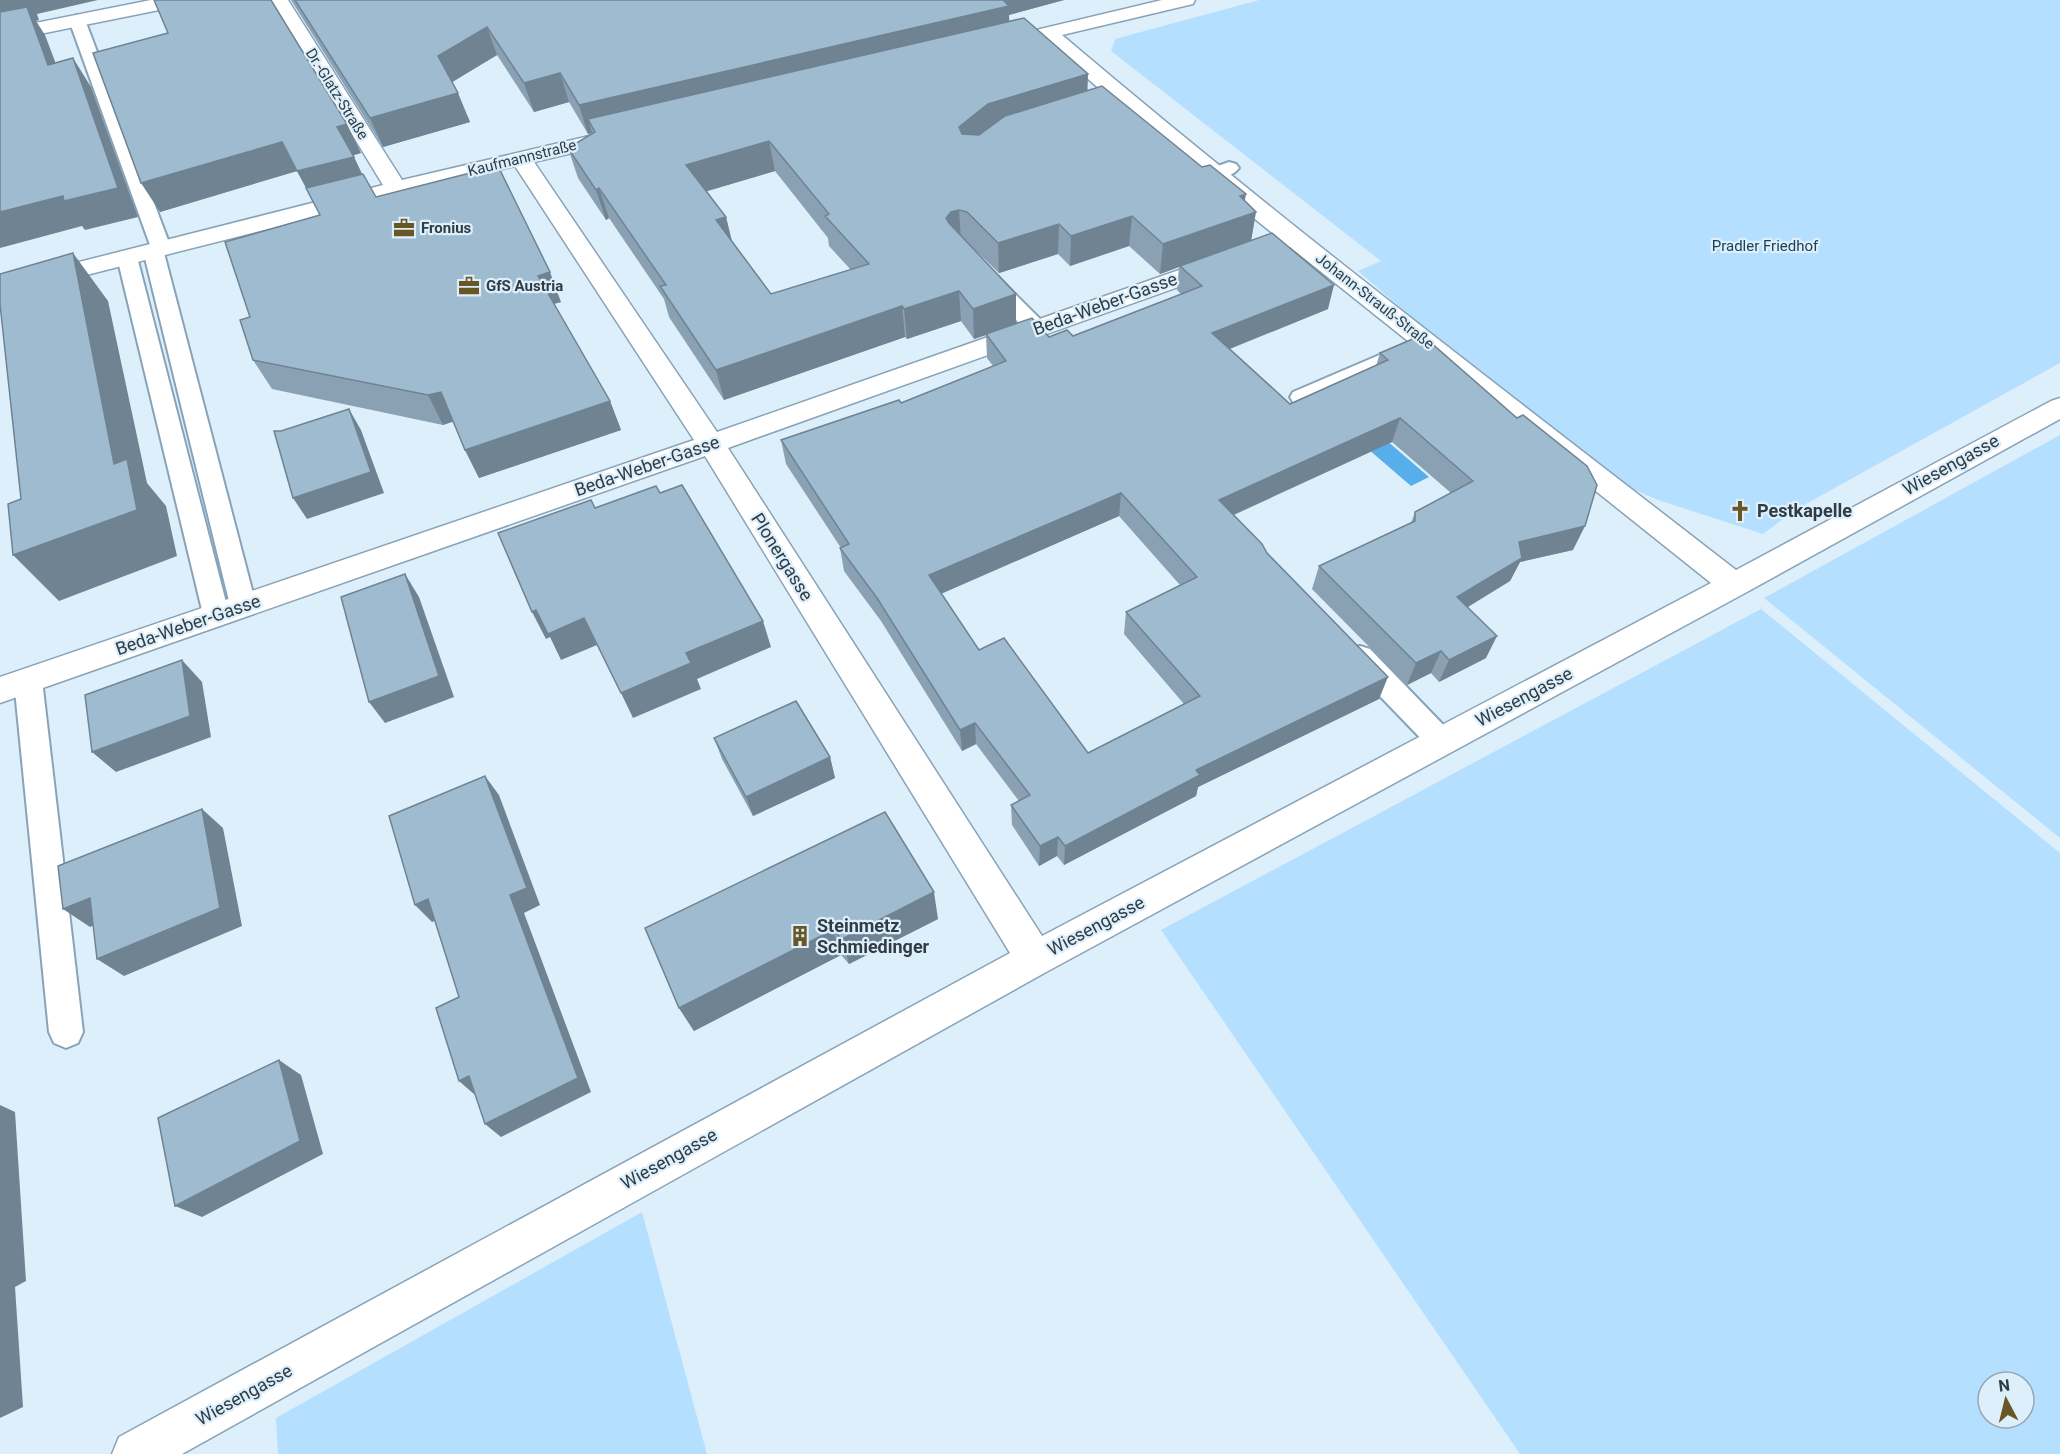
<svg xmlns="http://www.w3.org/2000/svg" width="2060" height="1454" viewBox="0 0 2060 1454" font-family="Roboto,sans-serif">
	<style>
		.green { fill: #b5dfff; fill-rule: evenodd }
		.water { fill: #56afeb }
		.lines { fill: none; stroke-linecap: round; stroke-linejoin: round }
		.service-casing { stroke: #88a3b8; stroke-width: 4 }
		.minor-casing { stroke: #88a3b8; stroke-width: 3 }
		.service { fill: #fff; fill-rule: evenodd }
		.minor { fill: #fff; fill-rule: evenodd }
		.wall { fill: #89a1b3; fill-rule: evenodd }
		.shaded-wall { fill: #6f8392 }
		.building { fill: #9fbbd0; stroke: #6f8392; stroke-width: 1.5; fill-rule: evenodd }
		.labels { text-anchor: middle; stroke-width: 4.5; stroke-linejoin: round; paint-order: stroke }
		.far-street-label { font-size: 15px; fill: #303c44; stroke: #deeffc }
		.far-poi-label { font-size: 15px; font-weight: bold; fill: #303c44; stroke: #deeffc; text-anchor: start }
		.far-park-label { font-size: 15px; fill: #1c415a; stroke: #deeffc }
		.street-label { font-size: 18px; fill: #303c44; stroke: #deeffc }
		.poi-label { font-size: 18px; font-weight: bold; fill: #303c44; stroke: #deeffc; text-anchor: start }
	</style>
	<rect width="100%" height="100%" fill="#deeffc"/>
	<g class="green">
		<polygon points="1259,0 2060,0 2060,363 1795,510 1763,534 1658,500 1589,470 1358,271 1381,261 1111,51 1115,39"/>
		<polygon points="2060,435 2060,838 1764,598"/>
		<path d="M1761,609L2060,853V1454H1520L1161,930ZM1988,1382H2024V1418H1988Z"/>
		<polygon points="642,1212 707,1454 278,1454 276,1418"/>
	</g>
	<polygon class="water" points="1386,440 1429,477 1411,486 1368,449"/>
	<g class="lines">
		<defs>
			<g id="service">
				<polygon points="77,15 85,20 171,248 164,253 256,605 252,612 243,615 234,612 230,605 143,250 150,245 69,20"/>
				<path d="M1229,162L1236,164L1239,168C1232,177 1217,181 1207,178L1204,174L1207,170Z"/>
				<polygon points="127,251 134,253 137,257 229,614 225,621 216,624 207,621 203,614 117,257 120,253"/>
				<polygon points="990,274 997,276 1044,323 1047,328 1044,333 1036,335 1028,333 983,284 979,280 983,276"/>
				<polygon points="1412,341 1420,343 1423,348 1420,353 1309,402 1301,405 1293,402 1290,397 1293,392"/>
				<polygon points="1360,646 1370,649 1452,734 1456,742 1452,750 1442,754 1432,750 1350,665 1346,657 1350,649"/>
				<polygon points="28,669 38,672 42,680 83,1032 78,1043 66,1048 54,1043 49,1032 14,680 18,672"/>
			</g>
			<g id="minor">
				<polygon points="151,0 188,0 186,4 179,6 0,42 0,30"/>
				<path d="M270,0H288L402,180L615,130L623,131L626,136L623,141L534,162L717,432L1276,236L1177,156L1043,40L1001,50L994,48L991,44L994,40L1162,0H1195L1193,4L1062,35C1281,221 1509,394 1736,570L2051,401L2060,398V419L1745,593L1048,971L182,1454H112L119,1437L1010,953L705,456L0,703V677L694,440L515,166L0,297V282L383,185ZM1290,247L1711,583L1042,936L728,448Z"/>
			</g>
		</defs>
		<use href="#service" class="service-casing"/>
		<use href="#minor" class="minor-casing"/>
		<use href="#service" class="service"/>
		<use href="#minor" class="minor"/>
	</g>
	<g class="wall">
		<path d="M291,0H1064L1009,15V21L1088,90L1202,167L1245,201L1251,241L1328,309L1230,349L1290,404L1376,366L1380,353L1422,335L1573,550L1520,562L1510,581L1467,607L1486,658L1439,682L1431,673L1407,685L1312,589L1319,566L1411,523L1415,512L1451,493L1392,442L1234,515L1267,553L1379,699L1198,787L1196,796L1064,865L1057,856L1039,866L1012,825L1011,805L1019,801L976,744L962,751L881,621L844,571L840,548H841L786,464L781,440L901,403L993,366L987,358L986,335L974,339L961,321L907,339L905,337L724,400L669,317L664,299L609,218L606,220L578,178L568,148L592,134V133L588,134L569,102L534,112L497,55L452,82L470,122L383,147ZM775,171L828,238L829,246L851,270L771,294L732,241L726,217L707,191ZM967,242L999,273L1058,254L1070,266L1129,246L1160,274L1179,267L1177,290L1181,294L1073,336L1049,337L1016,323V294ZM1119,516L1180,585L1126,612L1124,634L1184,704L1088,753L979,650L941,594Z"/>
		<polygon points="168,33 361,153 353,155 362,174 376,197 561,302 554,304 610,401 621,430 479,478 465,450 453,421 443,425 272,389 253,360 250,317 320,215 297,171 160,212"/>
		<polygon points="714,738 830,757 835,778 753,816 722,759"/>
		<polygon points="938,919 849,964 841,955 694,1031 679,1008 645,928"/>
	</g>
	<g class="shaded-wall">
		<polygon points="0,0 98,0 37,14 39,20 36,21 45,35 67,93 0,28"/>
		<polygon points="993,0 1064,0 1009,15 1010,34 588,119 592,133 588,134 579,105"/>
		<polygon points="487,27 497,55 449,84 438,56"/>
		<polygon points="73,58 91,87 138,217 85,230 82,226 0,248 0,212"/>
		<polygon points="560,73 569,102 534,112 524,83"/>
		<polygon points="1088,74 1087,104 961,157 959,127 988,104"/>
		<polygon points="458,93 470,122 383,147 370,118"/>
		<polygon points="347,124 361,153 351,156 337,127"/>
		<polygon points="769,141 775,171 694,195 686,165"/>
		<polygon points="282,142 297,171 160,212 141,183"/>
		<polygon points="354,157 368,187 313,200 297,171"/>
		<polygon points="599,188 609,218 606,220 596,190"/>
		<polygon points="1246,194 1242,217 1256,212 1251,242 1180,266 1179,267 1160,274 1163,244 1240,196"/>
		<polygon points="959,210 961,240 946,218 951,212"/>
		<polygon points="1132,216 1129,246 1070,266 1071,236"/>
		<polygon points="726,217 733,247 716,220"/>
		<polygon points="1059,224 1058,254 999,273 998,243"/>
		<polygon points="73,253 108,301 147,483 166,506 177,556 59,601 13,555 114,464"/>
		<polygon points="550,272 561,302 549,305 538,276"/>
		<polygon points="1334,285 1328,309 1209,357 1212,333"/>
		<polygon points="959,291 961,321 907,339 904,309"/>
		<polygon points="1016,294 1016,325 974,339 973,309"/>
		<polygon points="902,306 905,337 724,400 716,370"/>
		<polygon points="441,392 455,421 443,425 428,395"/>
		<polygon points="610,401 621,430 479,478 465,450"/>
		<polygon points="349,409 361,430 384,493 307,519 293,498"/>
		<polygon points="1400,418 1392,442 1215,523 1219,500"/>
		<polygon points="1121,493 1119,516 931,598 929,575"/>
		<polygon points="1585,526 1573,550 1520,562 1510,581 1447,620 1457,597 1519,542"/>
		<polygon points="405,574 419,597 454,697 385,723 369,702"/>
		<polygon points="536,610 584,618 597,645 561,660 550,637 546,639 532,612"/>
		<polygon points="763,621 771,647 697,679 701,689 633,718 621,693 686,653"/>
		<polygon points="1497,636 1486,658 1439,682 1449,660"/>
		<polygon points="1441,651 1431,673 1407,685 1416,663"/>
		<polygon points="182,660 202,682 211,737 116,772 92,752"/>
		<polygon points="1388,677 1379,699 1198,787 1196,796 1064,865 1065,846 1196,770"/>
		<polygon points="975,723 976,744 962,751 960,730"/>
		<polygon points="830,757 835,778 753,816 746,797"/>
		<polygon points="485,776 499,795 540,905 524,913 591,1092 501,1137 485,1124 510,895"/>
		<polygon points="202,809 223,828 242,926 124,976 97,959"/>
		<polygon points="1058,837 1057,856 1039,866 1040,846"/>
		<polygon points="934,892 938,919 849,964 842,939"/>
		<polygon points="90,898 116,916 90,927 63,909"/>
		<polygon points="428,899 444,917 432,922 415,905"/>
		<polygon points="833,930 841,955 694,1031 679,1008"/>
		<polygon points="279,1060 301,1075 323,1154 202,1217 175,1206"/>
		<polygon points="469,1076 475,1095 459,1081"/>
		<polygon points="0,1105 15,1112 26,1281 15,1287 23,1407 0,1418"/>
	</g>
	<g class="building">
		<polygon points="154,0 271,0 347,124 337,127 354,157 297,171 282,142 141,183 93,53 168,33"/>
		<polygon points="295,0 1003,0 1009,6 579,105 560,73 524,83 487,27 438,56 458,93 370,118"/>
		<polygon points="27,7 48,65 73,58 118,188 64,201 63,196 0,212 0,12"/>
		<path d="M1024,18L1088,74L988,104L959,127L962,134L979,135L1005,116L1102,86L1202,167L1210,165L1246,194L1240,196L1256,212L1163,244L1132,216L1071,236L1059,224L998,243L967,212L959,210L951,212L946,218L949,223L1016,294L973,309L959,291L904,309L902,306L716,370L660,286L666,285L599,188L596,190L568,148L595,132L588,119ZM769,141L829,214L825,216L869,264L771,294L716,220L726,217L686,165Z"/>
		<polygon points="498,166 550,272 538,276 610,401 465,450 441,392 428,395 253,360 240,320 250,317 225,242 320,215 306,188 363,174 376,197"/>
		<path d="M1272,233L1334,285L1212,333L1290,404L1388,360L1380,353L1422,335L1517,418L1523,415L1587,466L1597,485L1585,526L1519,542L1522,558L1457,597L1497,636L1449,660L1441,651L1416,663L1319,566L1415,521V512L1473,481L1400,418L1219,500L1262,544L1267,553L1388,677L1196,770L1200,775L1065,846L1058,837L1040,846L1011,805L1030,795L975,723L960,730L877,598L840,548L849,544L781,440L899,400L901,403L1006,361L986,334L1032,318L1049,337L1067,330L1073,336L1202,286L1180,266ZM1121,493L1197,577L1126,612L1200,696L1088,753L1004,638L979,650L929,575Z"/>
		<polygon points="73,253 114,464 127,459 137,510 13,555 8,504 21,499 0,304 0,274"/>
		<polygon points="349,409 371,472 293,498 274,431 281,431"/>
		<polygon points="682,485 763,621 686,653 691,663 621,693 584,618 548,634 536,610 532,612 498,533 591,500 595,508 656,486 660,493"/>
		<polygon points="405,574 439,676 369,702 341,597"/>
		<polygon points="182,660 190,716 92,752 85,695"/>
		<polygon points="796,701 830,757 746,797 714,738"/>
		<polygon points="485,776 527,888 510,895 578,1078 485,1124 469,1076 459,1081 436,1008 459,997 428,899 415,905 389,816"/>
		<polygon points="202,809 220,908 97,959 90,898 63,909 58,866"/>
		<polygon points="885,812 934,892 842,939 833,930 679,1008 645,928"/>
		<polygon points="279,1060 300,1141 175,1206 158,1118"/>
	</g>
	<defs>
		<symbol id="office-bare" viewBox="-9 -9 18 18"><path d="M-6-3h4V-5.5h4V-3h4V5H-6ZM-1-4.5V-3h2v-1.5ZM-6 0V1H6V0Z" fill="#685725" stroke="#deeffc" stroke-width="2.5" paint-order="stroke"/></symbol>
		<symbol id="church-bare" viewBox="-9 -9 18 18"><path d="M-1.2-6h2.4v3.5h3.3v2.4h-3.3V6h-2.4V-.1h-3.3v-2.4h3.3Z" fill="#685725" stroke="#deeffc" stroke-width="2.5" paint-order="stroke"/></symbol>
		<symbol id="building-bare" viewBox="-9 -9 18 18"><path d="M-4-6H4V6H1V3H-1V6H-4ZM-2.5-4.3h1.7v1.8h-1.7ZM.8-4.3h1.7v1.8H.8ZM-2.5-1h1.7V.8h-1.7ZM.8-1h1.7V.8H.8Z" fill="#685725" stroke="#deeffc" stroke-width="2.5" paint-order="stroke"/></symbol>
	</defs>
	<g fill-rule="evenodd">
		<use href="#office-bare" x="389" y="213" width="30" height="30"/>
		<use href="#office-bare" x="454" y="271" width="30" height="30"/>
		<use href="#church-bare" x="1725" y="496" width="30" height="30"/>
		<use href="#building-bare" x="785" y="921" width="30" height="30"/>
	</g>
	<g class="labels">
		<g class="far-street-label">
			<text transform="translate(337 94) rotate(58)" y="5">Dr.-Glatz-Straße</text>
			<text transform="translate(522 158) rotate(-14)" y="5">Kaufmannstraße</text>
			<text transform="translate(1375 301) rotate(38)" y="5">Johann-Strauß-Straße</text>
		</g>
		<g class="far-poi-label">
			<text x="421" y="233">Fronius</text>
			<text x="486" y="291">GfS Austria</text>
		</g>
		<g class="far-park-label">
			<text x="1765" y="251">Pradler Friedhof</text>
		</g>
		<g class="street-label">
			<text transform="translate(1105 304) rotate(-20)" y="6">Beda-Weber-Gasse</text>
			<text transform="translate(1951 465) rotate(-29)" y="6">Wiesengasse</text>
			<text transform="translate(647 466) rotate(-19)" y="6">Beda-Weber-Gasse</text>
			<text transform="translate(782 557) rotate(58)" y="6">Plonergasse</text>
			<text transform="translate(188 625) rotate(-19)" y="6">Beda-Weber-Gasse</text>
			<text transform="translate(1524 697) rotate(-28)" y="6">Wiesengasse</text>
			<text transform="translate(1096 926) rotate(-28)" y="6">Wiesengasse</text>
			<text transform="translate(669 1159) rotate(-29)" y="6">Wiesengasse</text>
			<text transform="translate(244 1395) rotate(-29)" y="6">Wiesengasse</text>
		</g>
		<g class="poi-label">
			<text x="1757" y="517">Pestkapelle</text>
			<text x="817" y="932">Steinmetz<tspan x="817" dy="21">Schmiedinger</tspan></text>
		</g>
	</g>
	<g transform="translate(2006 1400) rotate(353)"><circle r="28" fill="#deeffc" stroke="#98a7b2" stroke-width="1.5"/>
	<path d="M0-4.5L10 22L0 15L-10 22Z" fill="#685725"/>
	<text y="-9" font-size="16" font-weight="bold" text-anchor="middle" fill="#303c44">N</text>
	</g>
</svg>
